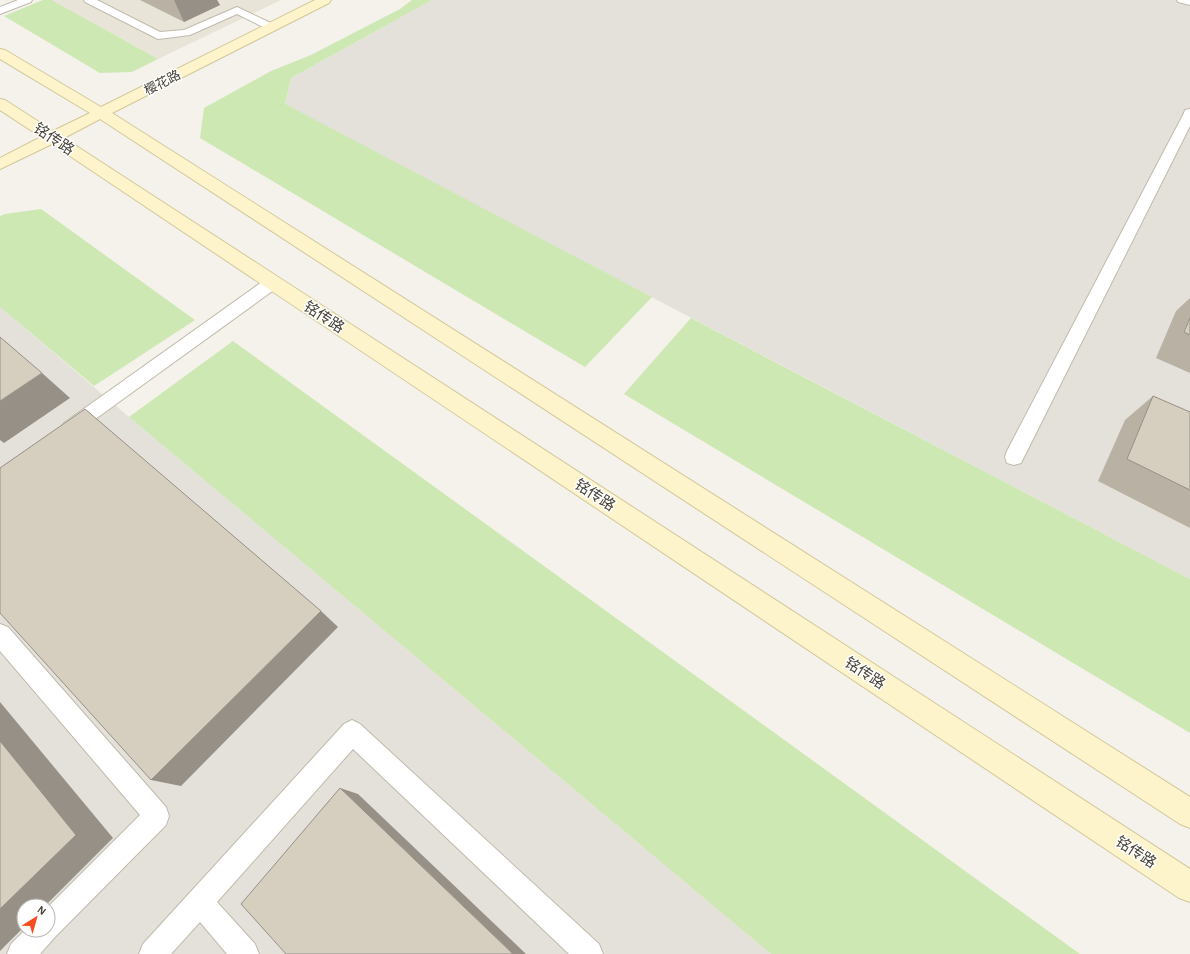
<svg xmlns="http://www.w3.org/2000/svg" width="1190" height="954" viewBox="0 0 1190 954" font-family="'Alegreya Sans','Noto Sans SC',sans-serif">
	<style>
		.residential { fill: #e8e4d8 }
		.industrial { fill: #e4e1db; fill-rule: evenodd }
		.green { fill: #cde8b3 }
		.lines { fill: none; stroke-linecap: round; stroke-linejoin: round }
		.lane-casing { stroke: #c0baac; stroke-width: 2 }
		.secondary-casing { stroke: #d3c79a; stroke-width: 2 }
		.lane { fill: #fff; fill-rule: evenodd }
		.secondary { fill: #fef4cb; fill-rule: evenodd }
		.wall { fill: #b8b1a4 }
		.shaded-wall { fill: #969086 }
		.building { fill: #d6cebf; stroke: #969086 }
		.labels { text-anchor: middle; stroke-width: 3; stroke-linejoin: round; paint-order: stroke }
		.far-street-label { font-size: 13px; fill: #484338; stroke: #fff }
		.street-label { font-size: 15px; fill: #484338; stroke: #fff }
	</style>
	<rect width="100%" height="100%" fill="#f4f2ea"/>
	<polygon class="residential" points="52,0 281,0 158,59"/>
	<g class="industrial">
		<polygon points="432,0 1190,0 1190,579 285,105 291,78"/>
		<path d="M0,307L129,417L771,954H0ZM24,906H48V930H24Z"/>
	</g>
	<g class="green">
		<polygon points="43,0 52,0 158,59 132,72 100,73 4,16"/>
		<polygon points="412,0 432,0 291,78 285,104 652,297 585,367 200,138 204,108 271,71 311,55 400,9"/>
		<polygon points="41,209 195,320 94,386 0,307 0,216 5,214"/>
		<polygon points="691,318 1190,579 1190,733 624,394"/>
		<polygon points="233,341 1080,954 771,954 129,417"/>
	</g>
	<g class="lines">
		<defs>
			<g id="lane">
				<polygon points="18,0 32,0 31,2 0,14 0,7"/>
				<polygon points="84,0 97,0 160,32 184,30 237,7 275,25 277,27 275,29 267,29 237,14 190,35 158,39 85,2"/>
				<polygon points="1177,0 1190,0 1190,5 1178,2"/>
				<polygon points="1190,109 1190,126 1021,463 1014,465 1007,463 1005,457 1007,451 1184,113 1185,110"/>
				<polygon points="272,277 278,279 280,283 278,287 76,433 70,435 64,433 61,428 64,423 266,279"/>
				<polygon points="0,624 8,627 166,807 169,816 166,825 55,937 40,954 7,954 11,944 25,930 48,930 48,907 140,815 0,651"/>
				<polygon points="352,720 360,724 599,944 603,954 569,954 353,749 217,902 255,944 259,954 227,954 200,922 171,954 139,954 143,944 344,724"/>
			</g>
			<polygon id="secondary" points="315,0 331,0 329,3 112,113 1190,797 1190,828 1180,824 100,119 64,138 1190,869 1190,902 1179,898 52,144 0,169 0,158 41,137 0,110 0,99 5,100 53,131 90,113 0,59 0,49 5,50 101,107"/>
		</defs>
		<use href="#lane" class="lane-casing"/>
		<use href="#secondary" class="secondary-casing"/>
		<use href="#lane" class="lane"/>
		<use href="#secondary" class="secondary"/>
	</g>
	<g class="wall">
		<polygon points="140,0 217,0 220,5 184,22"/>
		<polygon points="1190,298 1190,373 1156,358 1176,311"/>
		<polygon points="1153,396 1190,412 1190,528 1098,481 1125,420"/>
	</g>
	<g class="shaded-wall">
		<polygon points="174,0 217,0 220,5 184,22"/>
		<polygon points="42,373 70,398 4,443 0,440 0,401"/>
		<polygon points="321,611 338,627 181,786 151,780"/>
		<polygon points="0,702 113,838 45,906 24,906 24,927 0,951"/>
		<polygon points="340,788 358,794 526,954 513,954"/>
	</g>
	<g class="building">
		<polygon points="1190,318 1190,335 1184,332"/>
		<polygon points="0,337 42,373 0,401"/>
		<polygon points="1153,396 1190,412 1190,490 1127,459"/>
		<polygon points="85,409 321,611 151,780 0,613 0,468"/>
		<polygon points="0,741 76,835 0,909"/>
		<polygon points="340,788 513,954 286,954 241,904"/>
	</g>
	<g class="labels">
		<g class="far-street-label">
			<text transform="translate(162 82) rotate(-27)" y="5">樱花路</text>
		</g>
		<g class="street-label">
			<text transform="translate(54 139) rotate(34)" y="5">铭传路</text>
			<text transform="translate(324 317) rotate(33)" y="5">铭传路</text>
			<text transform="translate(595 495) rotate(33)" y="5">铭传路</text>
			<text transform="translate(865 673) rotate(33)" y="5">铭传路</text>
			<text transform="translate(1136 852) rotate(33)" y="5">铭传路</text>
		</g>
	</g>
	<g transform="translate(36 918) rotate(37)"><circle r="19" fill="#ffffff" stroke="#b6b4af"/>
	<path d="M0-3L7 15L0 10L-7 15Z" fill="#f64d1f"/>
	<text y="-6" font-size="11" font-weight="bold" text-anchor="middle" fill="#484338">N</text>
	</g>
</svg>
